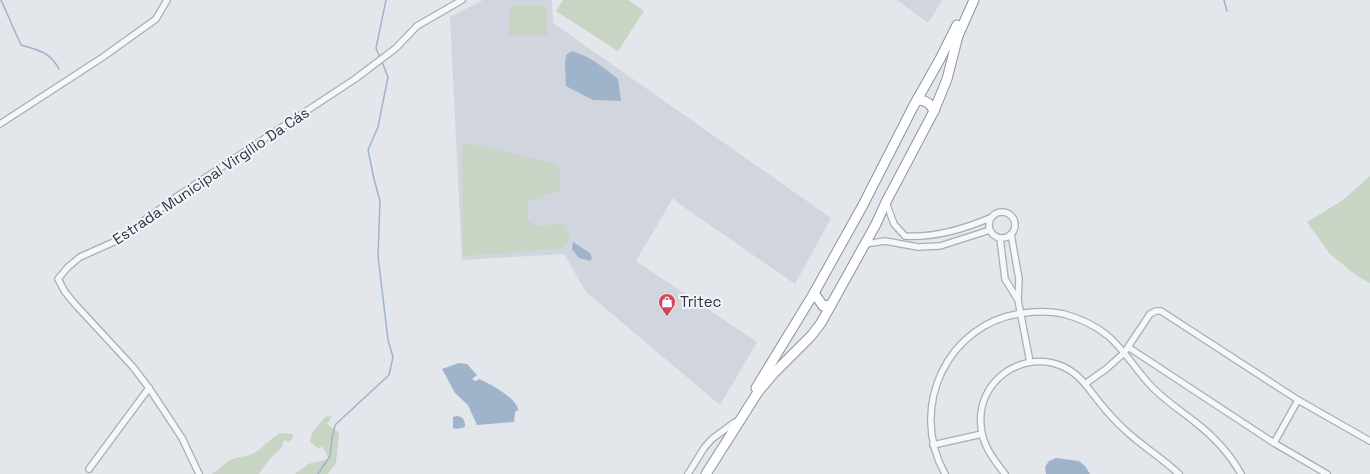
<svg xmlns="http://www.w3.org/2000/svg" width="1370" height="474" viewBox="0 0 1370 474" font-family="'Space Grotesk',sans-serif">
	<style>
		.built { fill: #d1d5dd }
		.green { fill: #c8d5c4 }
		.water { fill: #9fb3cb }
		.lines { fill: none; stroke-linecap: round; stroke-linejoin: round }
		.stream { stroke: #9fb3cb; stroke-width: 1.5 }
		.minor-casing { stroke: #a8adb6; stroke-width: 8 }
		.trunk-casing { stroke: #8b93a2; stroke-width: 11 }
		.minor { stroke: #f6f7f9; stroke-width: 5.5 }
		.trunk { stroke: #fff; stroke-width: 9 }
		.labels { text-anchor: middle; stroke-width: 4; stroke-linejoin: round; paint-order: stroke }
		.street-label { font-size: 15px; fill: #2b3344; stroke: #f3f5f8 }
		.poi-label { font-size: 15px; fill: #2b3344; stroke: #f3f5f8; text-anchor: start }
	</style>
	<rect width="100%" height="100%" fill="#e3e6eb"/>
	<g class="built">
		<polygon points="483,0 552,0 553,23 831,218 795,284 678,203 673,198 636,261 757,342 720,405 586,292 564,254 462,260 450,17"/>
		<polygon points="897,0 942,0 928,23"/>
	</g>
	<g class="green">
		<polygon points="563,0 628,0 644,11 618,51 556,11"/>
		<rect x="509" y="6" width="38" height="30"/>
		<polygon points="462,142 552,163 560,168 560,190 528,201 528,221 539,227 562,222 570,238 563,248 463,256"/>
		<polygon points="1370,176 1370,283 1357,276 1330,254 1307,222 1343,200"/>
		<polygon points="332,416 327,424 339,433 336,463 328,474 295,474 308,464 329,459 322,445 319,449 310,442 312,433 325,417"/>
		<path d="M280,433L293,434V438L289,442L284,440L282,447L269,460L259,474H212C219,470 225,462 233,459C240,456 247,457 254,453C265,447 269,439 280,433Z"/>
	</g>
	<g class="water">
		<path d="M572,51C591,57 603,67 618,79L621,101L593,100L566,86L565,64L566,55Z"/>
		<polygon points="573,242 590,253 592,258 590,261 579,258 572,249"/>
		<path d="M459,363L467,364L477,375L472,379L476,381L479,379C489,383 517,398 518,410L515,412L514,422L477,425L468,405L455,393L442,369Z"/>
		<path d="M457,416C464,417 465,421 465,427L457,429L453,428V417Z"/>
		<polygon points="1056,458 1079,461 1085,466 1090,474 1046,474 1045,467 1049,461"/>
	</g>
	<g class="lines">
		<g class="stream">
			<path d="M1,0L21,45C38,50 50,52 59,69"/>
			<polyline points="1224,0 1227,11"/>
			<polyline points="380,58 376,48 386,0"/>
			<polyline points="318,474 330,456 332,438 335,425 389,375 393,357 388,340 378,256 380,201 374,179 368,150 378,127 388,77 382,62"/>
		</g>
		<defs>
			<g id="minor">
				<polyline points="0,124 103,57 156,19 167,0"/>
				<path d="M886,202L894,224L905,236C934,238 964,229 990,218"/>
				<circle cx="1002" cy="225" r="13"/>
				<polyline points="1011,234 1019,279 1018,300 1030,362"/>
				<polyline points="1000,238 1005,279 1018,300"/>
				<polyline points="865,244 885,241 918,247 940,246 990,230"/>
				<polyline points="1128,347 1274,443 1327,474"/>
				<polyline points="1085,384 1106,369 1124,353 1150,314 1156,311 1161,311 1298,400 1370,441"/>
				<polyline points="1274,443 1298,400"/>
				<polyline points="933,445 982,434"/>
				<polyline points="89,469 149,388"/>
				<polyline points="199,474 182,438 149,388 133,367 74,303 65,292 58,279 68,267 80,257 116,241 182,193 355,79 396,48 417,26 462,0"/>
				<polyline points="688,474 704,448 712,439 735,422"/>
				<path d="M945,474C908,408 947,322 1024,313C1038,311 1050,311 1064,314C1079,318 1094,325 1107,335C1125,350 1136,371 1153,388C1166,401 1181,411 1195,422C1213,436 1230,454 1241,474"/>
				<path d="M1005,474C994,460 982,445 981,426C976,381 1023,348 1064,367C1081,375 1089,390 1100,403C1108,413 1116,422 1125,430C1142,446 1162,458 1179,474"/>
			</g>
			<g id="trunk">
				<path d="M917,100C926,100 930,103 934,111"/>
				<polyline points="814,293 823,306 831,305"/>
				<polyline points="756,388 814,293 863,205 913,107 940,59 957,25"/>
				<polyline points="706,474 758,392 774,373 811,336 821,323 876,224 886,202 934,111 947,79 958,36 974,0"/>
			</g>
		</defs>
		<use href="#minor" class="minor-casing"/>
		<use href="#trunk" class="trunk-casing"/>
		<use href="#minor" class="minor"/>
		<use href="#trunk" class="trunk"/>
	</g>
	<defs>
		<symbol id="shop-pin" viewBox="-11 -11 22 30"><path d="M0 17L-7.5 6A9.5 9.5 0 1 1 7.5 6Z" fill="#cf495a" stroke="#f3f5f8"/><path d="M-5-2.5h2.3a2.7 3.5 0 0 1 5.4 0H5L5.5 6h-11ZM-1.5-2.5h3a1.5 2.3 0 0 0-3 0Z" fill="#fff"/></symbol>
	</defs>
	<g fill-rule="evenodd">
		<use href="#shop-pin" x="657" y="292" width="20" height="27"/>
	</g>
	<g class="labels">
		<g class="street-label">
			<text transform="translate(211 176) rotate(-34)" y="5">Estrada Municipal Virgílio Da Cás</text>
		</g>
		<g class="poi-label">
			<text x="680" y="307">Tritec</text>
		</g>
	</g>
</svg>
